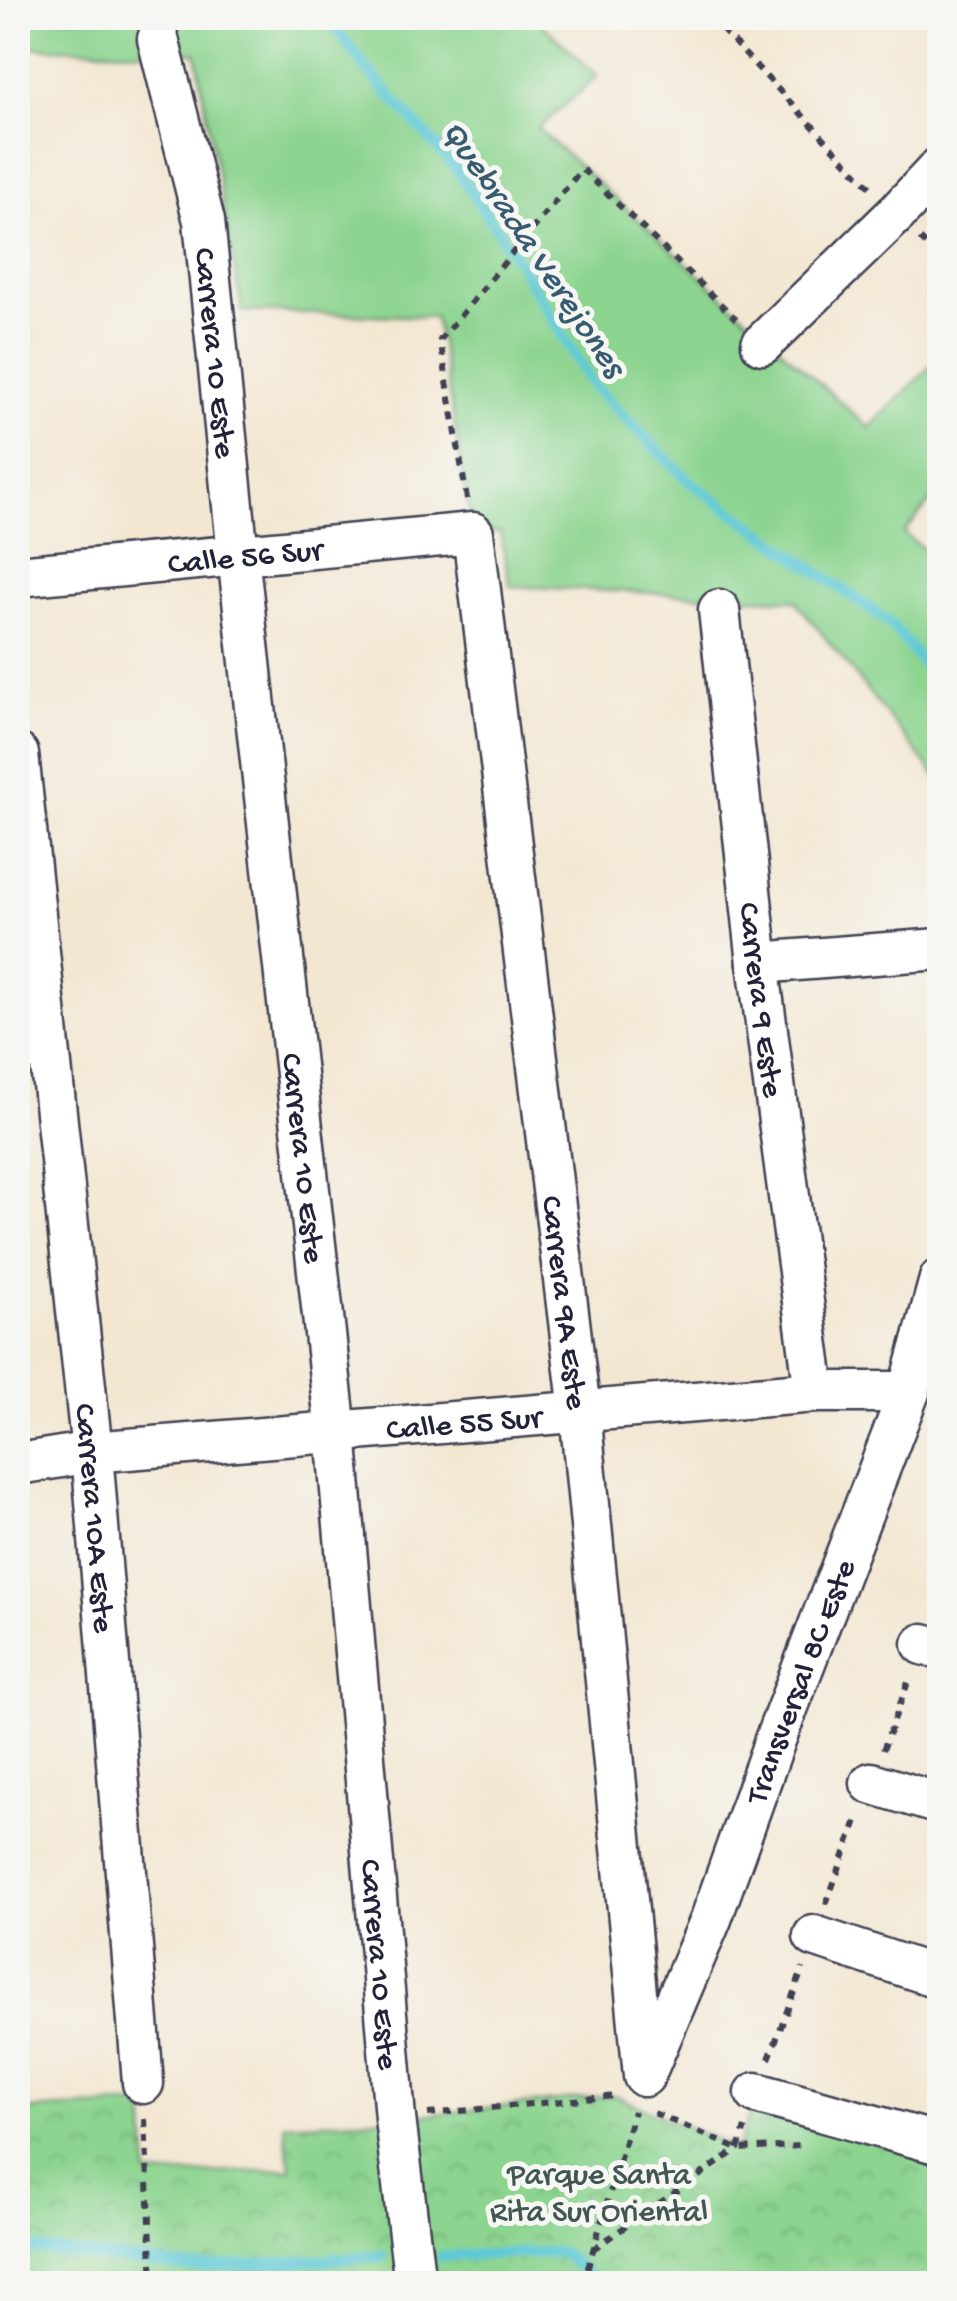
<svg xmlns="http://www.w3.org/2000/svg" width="957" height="2301" viewBox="0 0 957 2301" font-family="'Gochi Hand',sans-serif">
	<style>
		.green { fill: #8cd48f; stroke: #577b65; stroke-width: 2.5 }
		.park { fill: url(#park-crowns); stroke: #577b65; stroke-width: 2.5 }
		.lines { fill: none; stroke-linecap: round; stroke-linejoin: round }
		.stream { stroke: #5ec9d7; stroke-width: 11 }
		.minor-casing { stroke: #414052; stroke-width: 45 }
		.path { stroke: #414052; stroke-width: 6; stroke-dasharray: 8 8; stroke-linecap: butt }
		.minor { stroke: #fff; stroke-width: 40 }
		.labels { text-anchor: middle; stroke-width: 10; stroke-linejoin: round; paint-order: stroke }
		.street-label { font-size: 32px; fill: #22223b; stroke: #f6f6f2 }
		.park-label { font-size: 32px; fill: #425754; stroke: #f6f6f2 }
		.water-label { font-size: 35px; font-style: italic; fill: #375c72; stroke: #f6f6f2 }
	</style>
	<defs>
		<pattern id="park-crowns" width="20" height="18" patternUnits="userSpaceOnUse" patternTransform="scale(2.5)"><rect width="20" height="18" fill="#8cd48f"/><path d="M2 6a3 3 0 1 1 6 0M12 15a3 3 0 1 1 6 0" fill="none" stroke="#78b67c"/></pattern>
	</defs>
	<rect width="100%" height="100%" fill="#f6f6f2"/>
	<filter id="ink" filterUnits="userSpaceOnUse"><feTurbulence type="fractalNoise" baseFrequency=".01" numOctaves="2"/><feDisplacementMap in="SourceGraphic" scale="20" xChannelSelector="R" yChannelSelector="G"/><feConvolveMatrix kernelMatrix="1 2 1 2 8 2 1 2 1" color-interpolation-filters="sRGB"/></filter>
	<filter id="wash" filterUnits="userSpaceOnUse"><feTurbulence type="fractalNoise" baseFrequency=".0048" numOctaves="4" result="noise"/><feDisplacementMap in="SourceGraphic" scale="40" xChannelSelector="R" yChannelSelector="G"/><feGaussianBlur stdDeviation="2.25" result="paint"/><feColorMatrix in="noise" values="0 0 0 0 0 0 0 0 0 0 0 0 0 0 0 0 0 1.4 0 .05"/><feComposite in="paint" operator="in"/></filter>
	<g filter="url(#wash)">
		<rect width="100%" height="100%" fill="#f3e7d2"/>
		<polygon class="green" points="18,18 536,18 598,76 538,129 869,428 939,358 939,491 904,533 939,562 939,780 795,600 510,586 500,532 473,533 440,340 434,317 242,311 196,53 18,47"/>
		<polygon class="park" points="18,2071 25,2110 144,2104 148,2176 291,2169 284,2124 395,2118 614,2095 737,2149 752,2107 939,2159 939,2283 18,2284"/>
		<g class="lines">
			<g class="stream">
				<polyline points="328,18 369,72 456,168 515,257 593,386 689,481 890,623 940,685"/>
				<polyline points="18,2247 195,2268 382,2256"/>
				<polyline points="441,2256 561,2252 599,2284"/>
			</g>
		</g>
	</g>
	<g filter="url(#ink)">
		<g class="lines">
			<defs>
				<g id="minor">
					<path id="s1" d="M158,39L204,221L238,555L336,1432L395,2118L415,2284"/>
					<polyline points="762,344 896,214 940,167"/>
					<path id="s2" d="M18,576L473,533L580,1411L644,2076"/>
					<path id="s3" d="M719,610L758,963L815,1392"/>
					<path id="s4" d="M18,754L92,1452L143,2083"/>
					<polyline points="758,963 940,949"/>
					<path id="s5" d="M18,1464L92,1452L815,1392H909"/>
					<polyline points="923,1644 940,1649"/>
					<polyline points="871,1783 940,1804"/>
					<polyline points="814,1936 940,1978"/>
					<path id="s6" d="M646,2072L711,1919L775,1740L909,1392L940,1279"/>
					<polyline points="756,2093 940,2144"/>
				</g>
			</defs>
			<use href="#minor" class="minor-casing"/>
			<g class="path">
				<polyline points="711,18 873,190"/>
				<polyline points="920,239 940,259"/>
				<polyline points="467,499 440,340 582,169 736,319"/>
				<polyline points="883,1750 910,1677"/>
				<polyline points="826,1904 858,1818"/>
				<polyline points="769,2059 803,1968"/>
				<polyline points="654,2113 738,2149 799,2146"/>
				<polyline points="428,2114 615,2096"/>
				<polyline points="145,2119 153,2284"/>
				<polyline points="593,2249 738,2149 745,2128"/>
				<polyline points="583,2284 634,2111"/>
			</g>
			<use href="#minor" class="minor"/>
		</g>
	</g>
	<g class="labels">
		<g class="street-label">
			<text dy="11" stroke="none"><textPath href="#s1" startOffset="320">Carrera 10 Este</textPath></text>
			<text dy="11" stroke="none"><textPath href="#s2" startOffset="228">Calle 56 Sur</textPath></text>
			<text dy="11" stroke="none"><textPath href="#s3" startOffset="392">Carrera 9 Este</textPath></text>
			<text dy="11" stroke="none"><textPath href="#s1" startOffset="1130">Carrera 10 Este</textPath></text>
			<text dy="11" stroke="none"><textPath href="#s2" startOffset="1232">Carrera 9A Este</textPath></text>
			<text dy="11" stroke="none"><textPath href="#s5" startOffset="448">Calle 55 Sur</textPath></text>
			<text dy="11" stroke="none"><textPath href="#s4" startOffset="768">Carrera 10A Este</textPath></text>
			<text dy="11" stroke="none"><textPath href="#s6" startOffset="420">Transversal 8C Este</textPath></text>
			<text dy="11" stroke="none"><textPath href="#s1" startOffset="1940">Carrera 10 Este</textPath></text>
		</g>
		<g class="park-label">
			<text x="599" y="2183">Parque Santa<tspan x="599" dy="37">Rita Sur Oriental</tspan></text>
		</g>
		<g class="water-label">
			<text transform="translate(536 247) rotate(56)" y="12">Quebrada Verejones</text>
		</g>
	</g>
	<rect width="957" height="2301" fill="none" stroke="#f6f6f2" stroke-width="60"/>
</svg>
